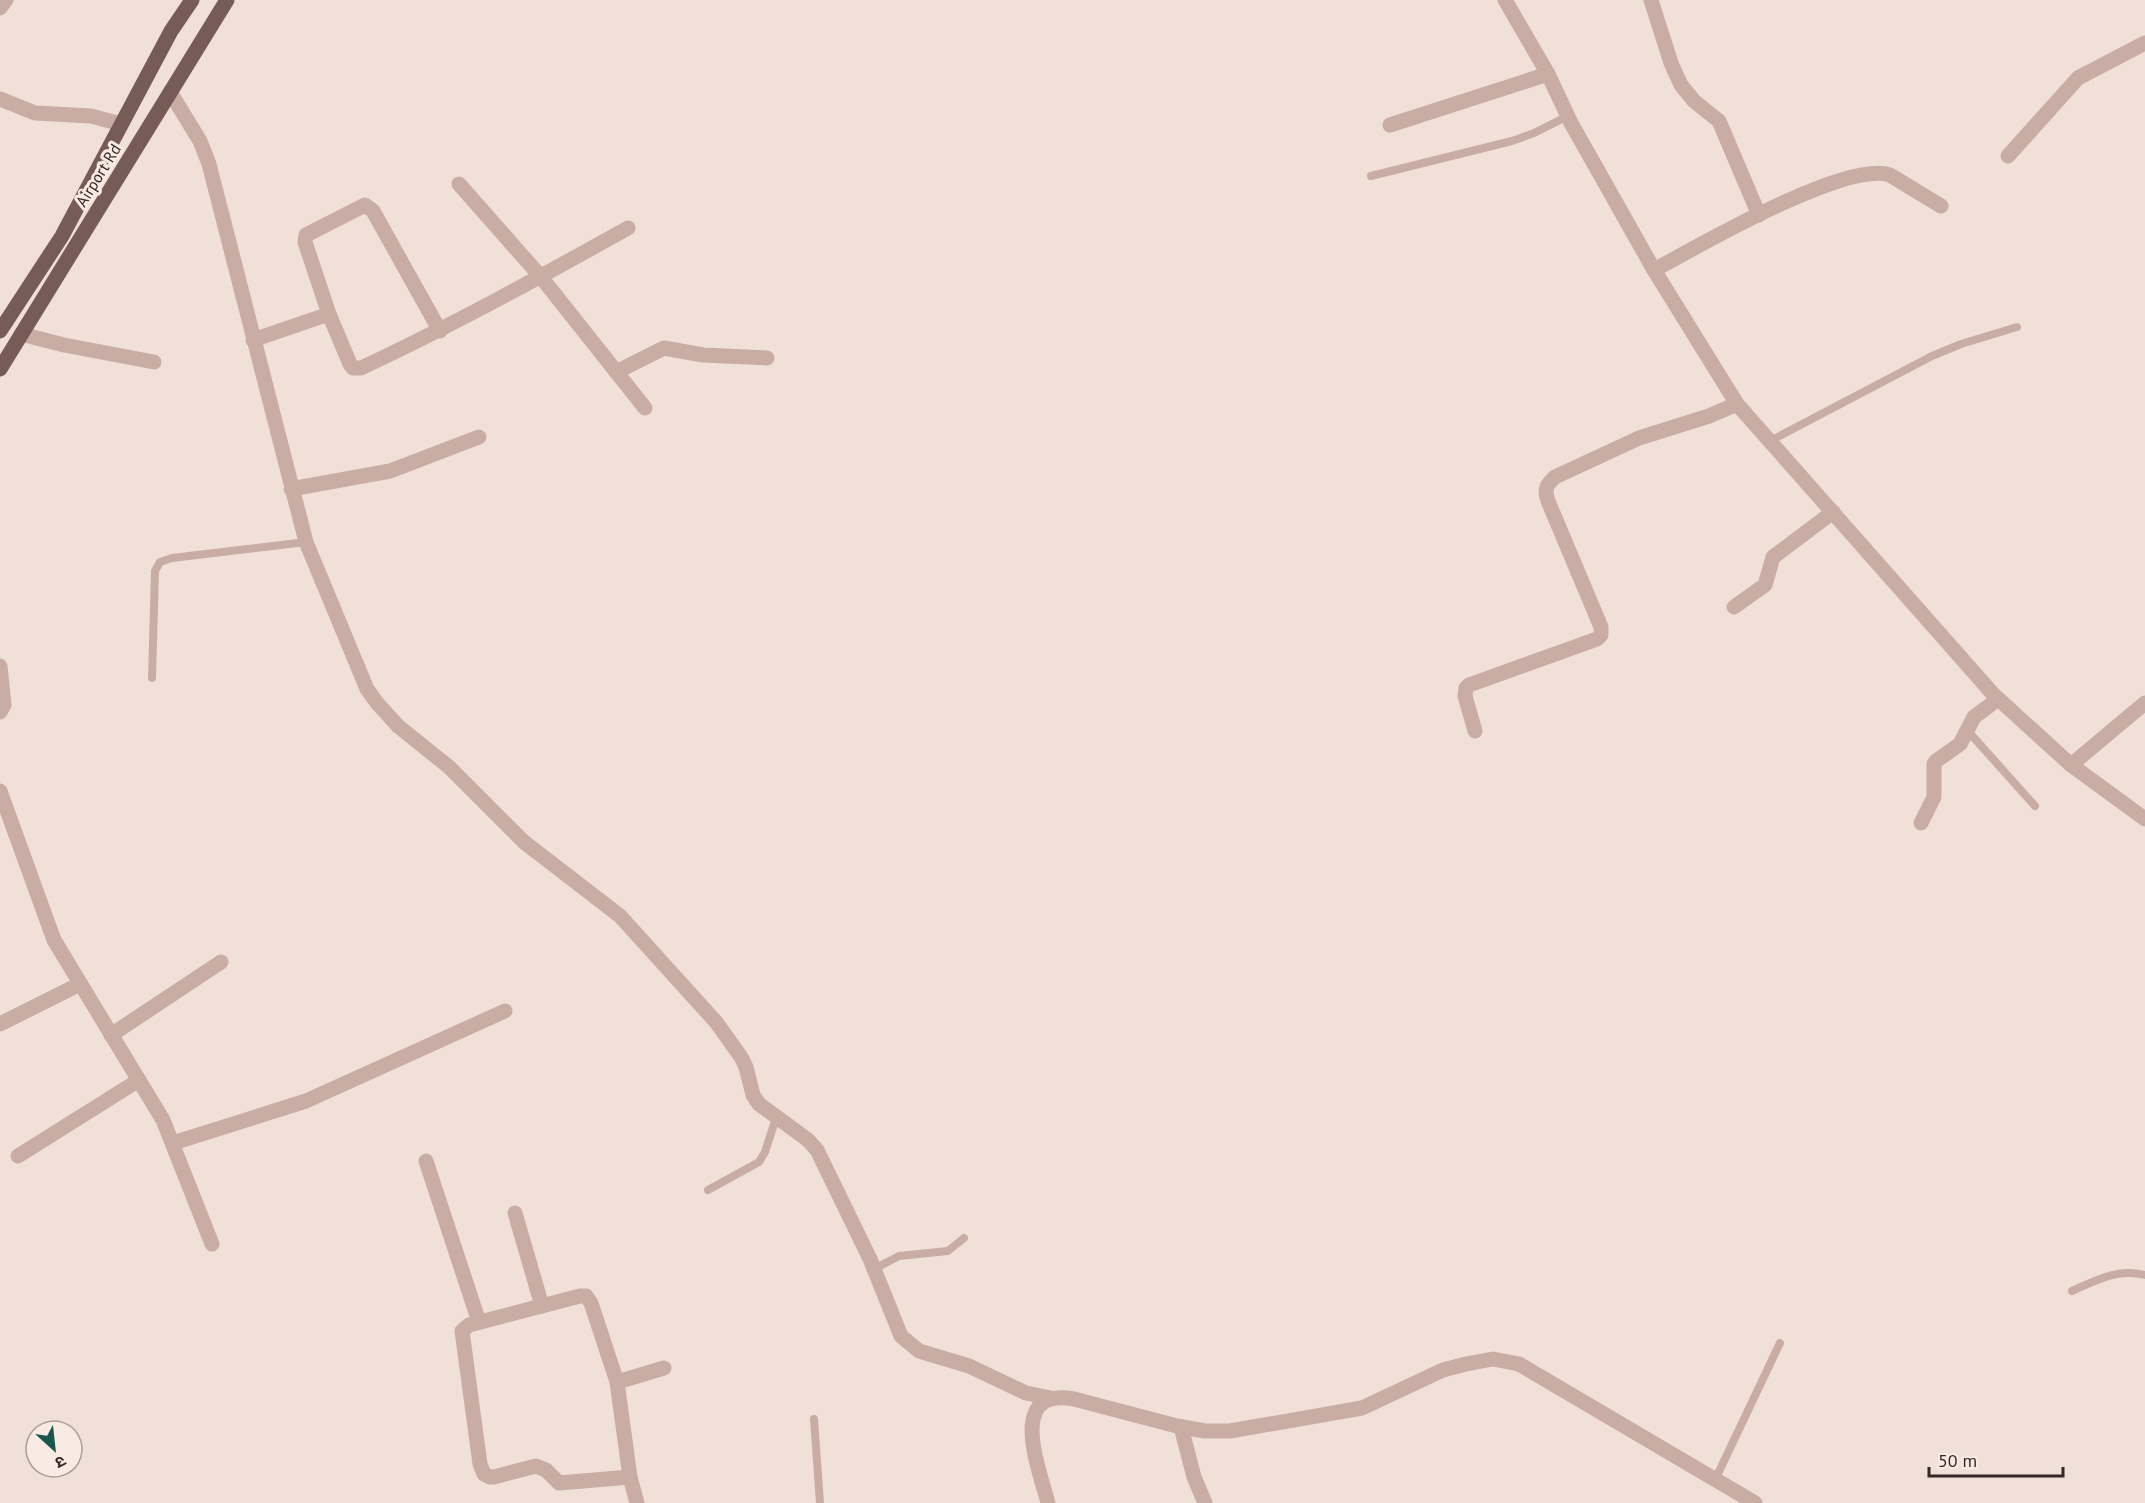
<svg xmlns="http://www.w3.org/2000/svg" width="2145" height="1503" viewBox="0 0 2145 1503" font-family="'PT Sans','Noto Sans Devanagari',sans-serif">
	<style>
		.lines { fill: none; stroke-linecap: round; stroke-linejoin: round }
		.lane { stroke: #c9ada4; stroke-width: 8 }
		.street { stroke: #c9ada4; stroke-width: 15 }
		.primary { stroke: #775b56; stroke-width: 15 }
		.labels { text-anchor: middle; stroke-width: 6; stroke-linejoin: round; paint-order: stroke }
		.street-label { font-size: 16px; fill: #342726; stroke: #f9ebe4 }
	</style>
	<rect width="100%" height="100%" fill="#f1e0d8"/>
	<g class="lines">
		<g class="lane">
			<polyline points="1371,176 1512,141 1534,133 1568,116"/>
			<polyline points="1770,441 1932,356 1961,344 2017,327"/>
			<polyline points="152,678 155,571 160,562 172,558 306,542"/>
			<polyline points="1967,730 2035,806"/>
			<polyline points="708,1190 759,1162 765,1152 776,1118"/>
			<polyline points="874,1269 899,1256 948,1251 964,1238"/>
			<path d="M2072,1291C2097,1280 2118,1268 2145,1275"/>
			<polyline points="814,1419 820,1503"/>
			<polyline points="1715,1480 1780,1343"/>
		</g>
		<g class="street">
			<polyline points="1505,0 1548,74 1571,123 1654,270 1737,404 1993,694 2071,765 2145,819"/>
			<polyline points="1651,0 1671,63 1681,85 1694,101 1719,121 1759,215"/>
			<polyline points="0,8 6,0"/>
			<polyline points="170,92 200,141 209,164 306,542 367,689 377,703 398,726 449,767 524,842 620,916 716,1022 741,1057 746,1067 753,1095 759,1104 808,1140 817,1150 870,1259 901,1336 919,1351 969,1366 1026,1393 1051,1398"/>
			<polyline points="0,99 35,113 91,116 121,124"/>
			<polyline points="1390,125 1548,74"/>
			<polyline points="2008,156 2078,78 2145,43"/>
			<polyline points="459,184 541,277 645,408"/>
			<path d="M1654,270C1697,247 1846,160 1890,175L1941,206"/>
			<polyline points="329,314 305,242 306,235 365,205 373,211 440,331"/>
			<polyline points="21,334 64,345 154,362"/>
			<path d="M253,340L329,314L350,364L353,368H361C453,325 540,277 628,228"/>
			<polyline points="616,372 664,348 703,355 767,358"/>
			<polyline points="291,489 390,471 479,437"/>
			<polyline points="1734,607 1765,585 1773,557 1833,512"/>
			<polyline points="0,666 4,705 0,712"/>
			<path d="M1475,731L1465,696L1466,688L1469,685L1597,639L1601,635V627L1548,501C1544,490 1546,485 1555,477L1639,438L1709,416L1737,404"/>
			<polyline points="2071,765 2145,703"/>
			<polyline points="0,791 54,940 163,1120 212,1244"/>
			<polyline points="1921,823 1934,797 1934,764 1936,761 1960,744 1974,717 1998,699"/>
			<polyline points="0,1024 80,984"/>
			<polyline points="111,1035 221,962"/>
			<polyline points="173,1143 306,1101 505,1011"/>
			<polyline points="18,1156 139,1080"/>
			<polyline points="426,1161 479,1322"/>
			<polyline points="515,1213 542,1306"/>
			<polyline points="617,1382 591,1303 586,1296 580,1296 469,1325 462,1331 480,1464 484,1474 490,1477 494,1477 536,1466 546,1470 559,1483 630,1477"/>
			<polyline points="1181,1427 1194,1477 1205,1503"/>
			<polyline points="637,1503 630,1477 617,1382 664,1368"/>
			<path d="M1048,1503C1039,1468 1006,1387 1074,1399L1177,1426L1205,1431H1230L1362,1408L1443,1370L1466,1364L1493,1359L1519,1364L1755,1503"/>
		</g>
		<g class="primary">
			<polyline points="0,331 62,236 171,31 192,0"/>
			<polyline points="0,369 227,0"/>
		</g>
	</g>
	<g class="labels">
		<g class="street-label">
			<text transform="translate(98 175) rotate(-58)" y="6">Airport Rd</text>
		</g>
	</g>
	<g transform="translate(54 1449) rotate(153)"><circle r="28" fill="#f9ebe4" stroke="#aa9d98" stroke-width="1.5"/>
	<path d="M0-4.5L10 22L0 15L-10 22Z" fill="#1b564e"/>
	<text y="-9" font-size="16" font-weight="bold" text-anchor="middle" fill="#342726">उ</text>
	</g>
	<path d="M1929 1467v9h134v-9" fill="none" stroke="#342726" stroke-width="3"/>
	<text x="1938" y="1467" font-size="18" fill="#342726" stroke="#f9ebe4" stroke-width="4.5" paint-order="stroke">50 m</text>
</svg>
